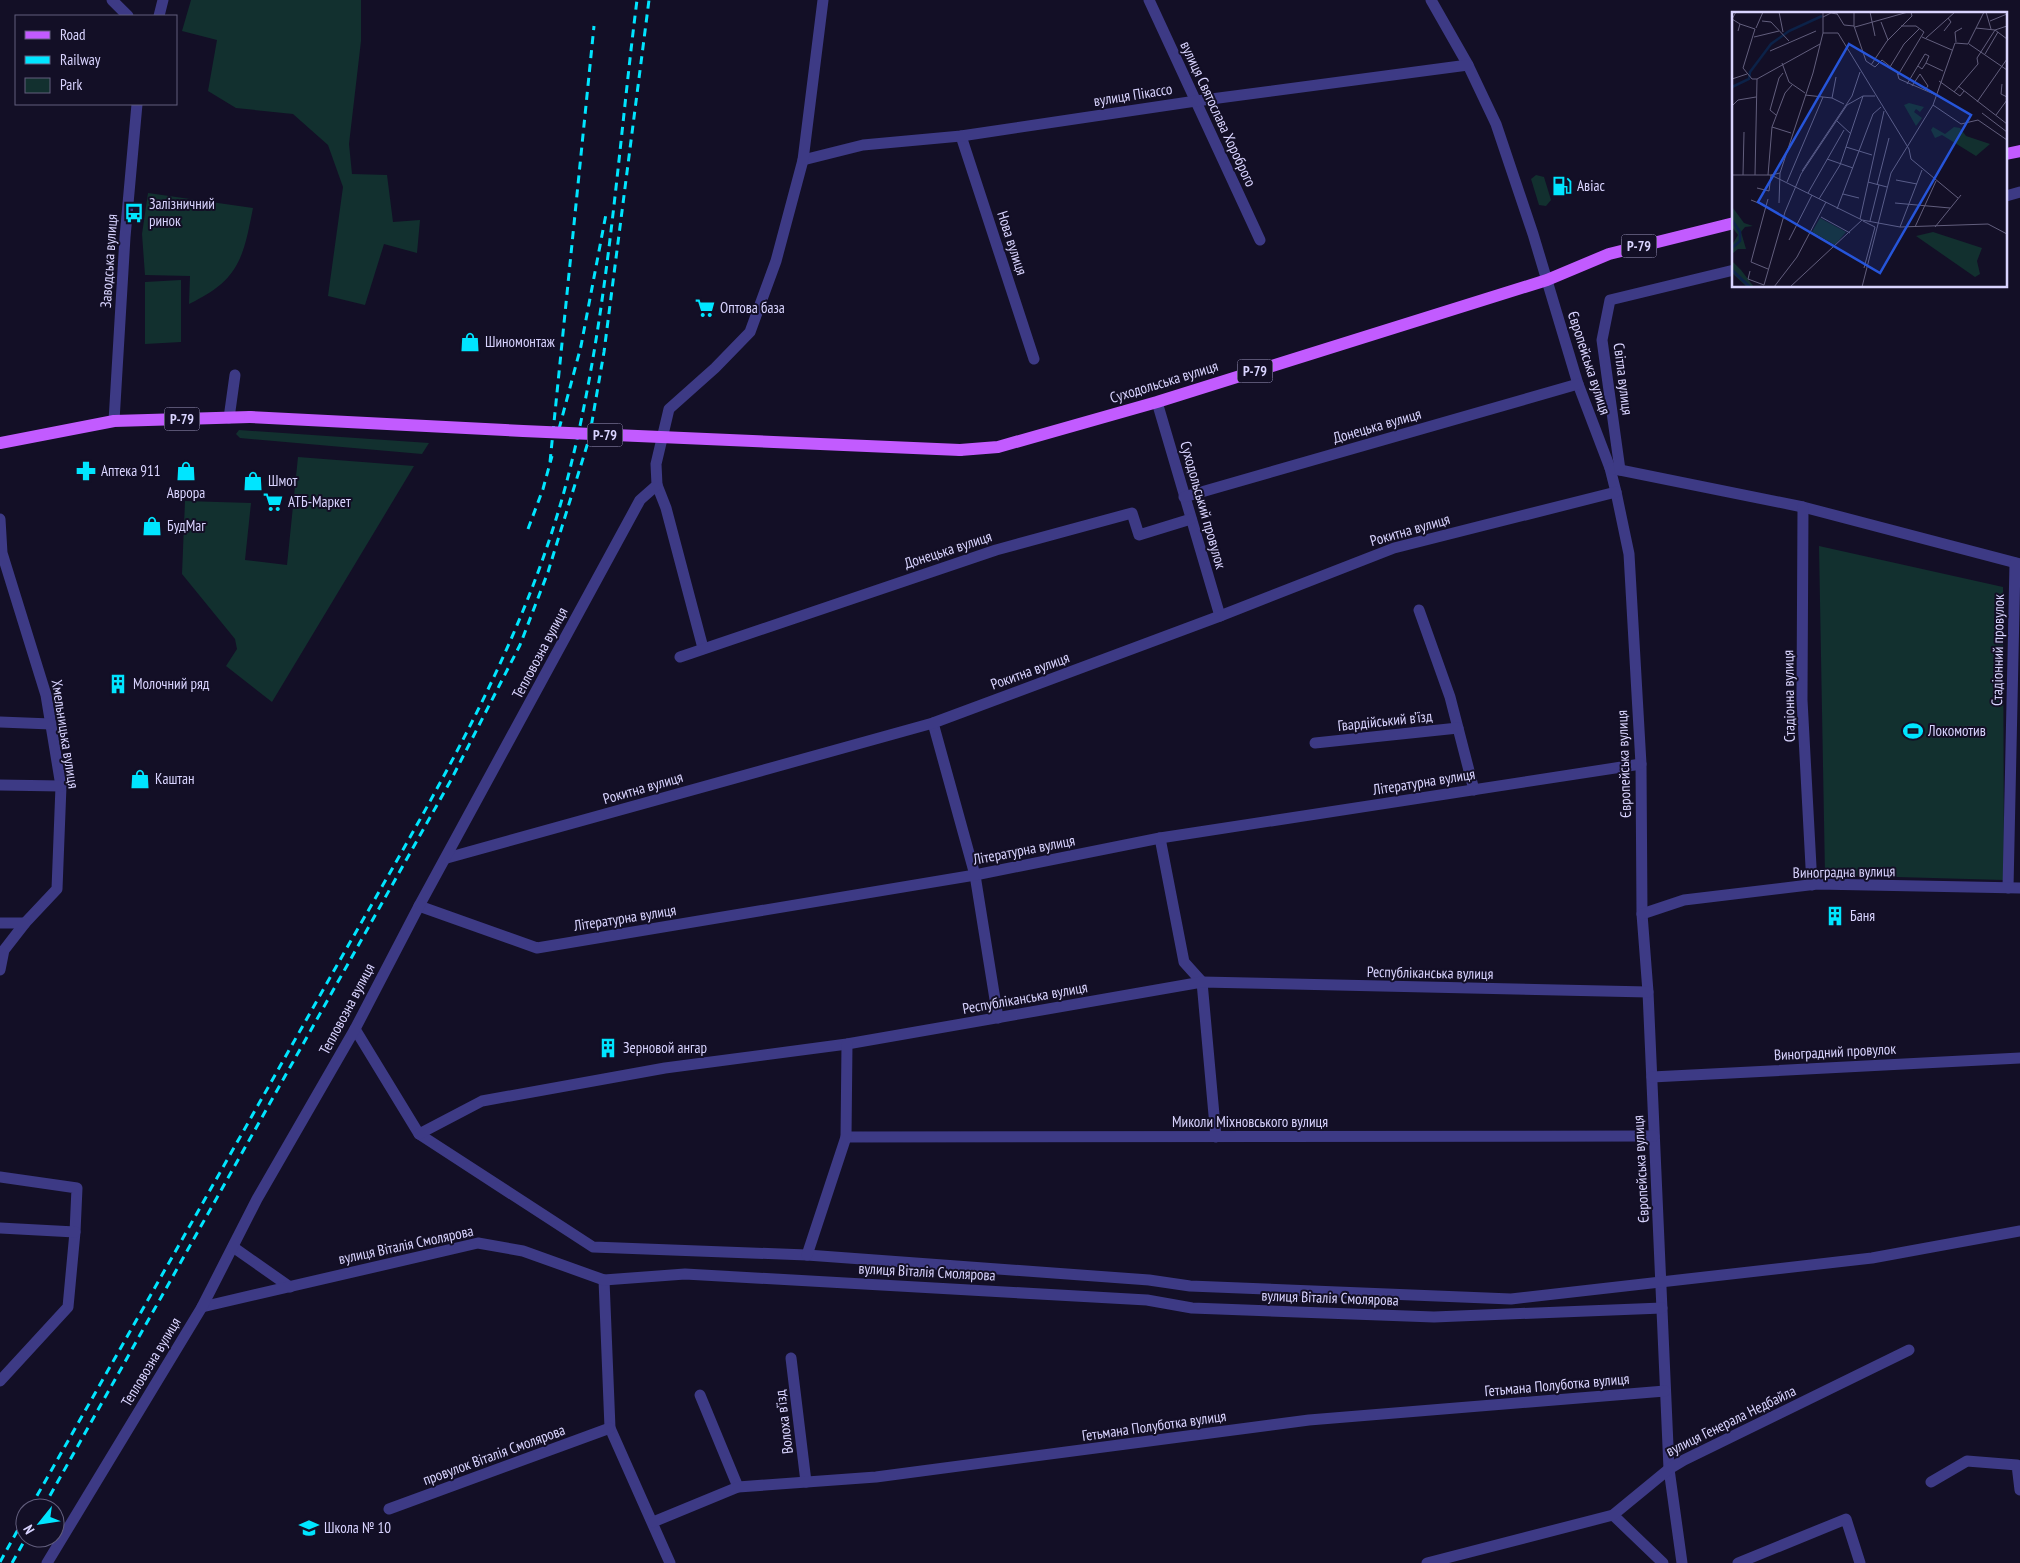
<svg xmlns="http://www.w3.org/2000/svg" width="2020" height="1563" viewBox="0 0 2020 1563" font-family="'PT Sans Narrow',sans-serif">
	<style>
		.green { fill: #12302f }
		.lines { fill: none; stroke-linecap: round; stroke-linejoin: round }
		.minor { stroke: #3d3a85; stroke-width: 11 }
		.major { stroke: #c25bff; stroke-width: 12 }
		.rail { stroke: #00e5ff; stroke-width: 3; stroke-dasharray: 8 6; stroke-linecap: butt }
		.major-bridge { stroke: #c25bff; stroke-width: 12 }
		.labels { text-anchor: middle; stroke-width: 4; stroke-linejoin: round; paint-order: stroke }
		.shield { fill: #130f26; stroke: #9e99be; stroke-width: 1 }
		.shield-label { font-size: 14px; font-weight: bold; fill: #d9d4ff }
		.street-label { font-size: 15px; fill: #d9d4ff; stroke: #130f26 }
		.poi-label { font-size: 15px; fill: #d9d4ff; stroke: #130f26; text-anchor: start }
		.inset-river { fill: none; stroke: #0c2248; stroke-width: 2.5 }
		.inset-road { fill: none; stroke: #625e7d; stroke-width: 1 }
		.view { fill: #2655da; fill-opacity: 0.15; stroke: #2655da; stroke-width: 2.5 }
		.inset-edge { fill: none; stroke: #d9d4ff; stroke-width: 2.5 }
	</style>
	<rect width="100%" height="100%" fill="#130f26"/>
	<g class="green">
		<polygon points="191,0 361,0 361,41 349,144 352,174 387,175 393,222 420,220 417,253 384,244 365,305 328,296 343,187 328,145 293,114 236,108 208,91 217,40 182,31"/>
		<polygon points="1536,175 1544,177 1551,200 1546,206 1539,205 1531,179"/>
		<path d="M148,193L253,208C243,259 239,280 189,304L190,276L145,275L142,234Z"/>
		<polygon points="181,280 181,342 145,344 145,282"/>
		<polygon points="239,430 429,443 422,454 240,438 236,434"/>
		<polygon points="298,457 414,466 272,702 226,666 237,649 235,639 182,574 185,501 251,503 245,560 287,565"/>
		<polygon points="1819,546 2003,587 2004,880 1825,875"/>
	</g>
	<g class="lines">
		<g class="minor">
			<polyline points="112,0 128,16"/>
			<polyline points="1149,0 1260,240"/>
			<polyline points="1431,0 1468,65 1496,124 1533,234 1578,384 1610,468 1616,492 1629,554 1641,764 1642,914 1648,992 1669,1469 1682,1563"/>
			<polyline points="159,16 163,0"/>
			<polyline points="961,136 1034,359"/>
			<polyline points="803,160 863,145 961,136 1196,101 1468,65"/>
			<polyline points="2006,196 2020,192"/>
			<polyline points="1157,402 1220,616"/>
			<polyline points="229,418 235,375"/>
			<polyline points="114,421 125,237 137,104"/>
			<polyline points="1610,468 1803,507 2020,564"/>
			<polyline points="1620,470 1602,340 1610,300 1734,270"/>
			<polyline points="657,485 666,508 703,648"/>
			<polyline points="1184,497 1578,384"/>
			<polyline points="1803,507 1802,700 1812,885"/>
			<polyline points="0,519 2,553 46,695 61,786 57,889 25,923 4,950 0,970"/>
			<polyline points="1419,610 1450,697 1474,790"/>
			<polyline points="680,657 996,550 1132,513 1139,535 1191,519"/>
			<polyline points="0,722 51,724"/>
			<polyline points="933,723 975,875 998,1018"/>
			<polyline points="1315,743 1458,728"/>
			<polyline points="0,785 61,786"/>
			<polyline points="1160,838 1184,962 1202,982 1216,1137"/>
			<polyline points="447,858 933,723 1220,616 1394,548 1616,492"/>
			<polyline points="2008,888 2015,563"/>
			<polyline points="419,906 537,948 975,875 1160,838 1641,764"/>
			<polyline points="1642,914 1684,900 1817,884 2020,888"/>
			<polyline points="0,923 25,923"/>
			<polyline points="355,1029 419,1134 593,1247 807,1255 1149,1280 1190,1286 1511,1299 1872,1258 2020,1231"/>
			<polyline points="1652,1077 2020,1058"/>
			<polyline points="419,1134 482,1101 665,1068 847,1044 1202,982 1648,992"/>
			<polyline points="846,1137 1654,1136"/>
			<polyline points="0,1177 77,1188 75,1232 68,1307 0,1381"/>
			<polyline points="0,1228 75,1232"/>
			<polyline points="233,1247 290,1287"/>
			<polyline points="807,1255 846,1137 847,1044"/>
			<polyline points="604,1280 610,1428 670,1563"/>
			<polyline points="202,1307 478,1243 523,1251 604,1280 685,1274 1147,1300 1192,1308 1434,1317 1662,1308"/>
			<polyline points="791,1358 806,1482"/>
			<polyline points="700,1395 738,1487"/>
			<polyline points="1931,1482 1967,1461 2017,1465 2020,1490"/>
			<polyline points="389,1509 610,1428"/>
			<polyline points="1613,1515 1663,1563"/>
			<polyline points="653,1522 738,1487 876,1477 1309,1420 1665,1391"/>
			<polyline points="47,1563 202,1307 257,1199 355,1029 419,906 640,500 657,485 656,464 669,409 715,368 750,332 776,261 803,160 823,0"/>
			<polyline points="1427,1563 1613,1515 1669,1469 1684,1460 1909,1350"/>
			<polyline points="1738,1563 1846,1519 1860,1563"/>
		</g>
		<g class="major">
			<polyline points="2006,154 2020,151"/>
			<polyline points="0,443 114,421 250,417"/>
			<polyline points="960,450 998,447 1157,402 1547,280 1609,254 1734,223"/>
		</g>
		<g class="rail">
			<polyline points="559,429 581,346 606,214"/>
			<polyline points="550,462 594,26"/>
			<polyline points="528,529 543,489 552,456"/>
			<path d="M30,1508C132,1328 234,1148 336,967C421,817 514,667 562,499C607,338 616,166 637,0"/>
			<polyline points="43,1508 451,780 520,645 548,572 589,439 604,352 649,0"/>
			<polyline points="0,1562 25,1517"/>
			<polyline points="12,1563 26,1538"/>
		</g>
		<polyline class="major-bridge" points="250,417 523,431 960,450"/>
	</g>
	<defs>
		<symbol id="fuel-bare" viewBox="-9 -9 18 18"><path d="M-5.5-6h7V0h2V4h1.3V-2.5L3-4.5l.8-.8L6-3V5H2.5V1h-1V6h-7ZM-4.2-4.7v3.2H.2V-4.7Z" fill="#00e5ff" stroke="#130f26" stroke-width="2.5" paint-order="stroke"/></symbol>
		<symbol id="bus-bare" viewBox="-9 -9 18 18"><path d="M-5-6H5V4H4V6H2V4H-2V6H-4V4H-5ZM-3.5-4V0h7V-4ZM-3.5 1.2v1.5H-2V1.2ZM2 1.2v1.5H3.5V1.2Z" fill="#00e5ff" stroke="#130f26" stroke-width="2.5" paint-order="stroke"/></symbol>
		<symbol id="supermarket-bare" viewBox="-9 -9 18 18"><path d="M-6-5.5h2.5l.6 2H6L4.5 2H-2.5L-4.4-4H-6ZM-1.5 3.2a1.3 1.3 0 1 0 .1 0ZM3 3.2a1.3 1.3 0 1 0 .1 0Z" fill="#00e5ff" stroke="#130f26" stroke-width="2.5" paint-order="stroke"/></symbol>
		<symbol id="shop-bare" viewBox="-9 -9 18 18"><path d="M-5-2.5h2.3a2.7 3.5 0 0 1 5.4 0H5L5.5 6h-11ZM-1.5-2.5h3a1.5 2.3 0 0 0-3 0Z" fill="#00e5ff" stroke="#130f26" stroke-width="2.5" paint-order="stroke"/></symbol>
		<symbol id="pharmacy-bare" viewBox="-9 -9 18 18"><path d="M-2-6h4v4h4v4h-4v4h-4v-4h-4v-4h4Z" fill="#00e5ff" stroke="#130f26" stroke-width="2.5" paint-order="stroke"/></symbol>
		<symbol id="building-bare" viewBox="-9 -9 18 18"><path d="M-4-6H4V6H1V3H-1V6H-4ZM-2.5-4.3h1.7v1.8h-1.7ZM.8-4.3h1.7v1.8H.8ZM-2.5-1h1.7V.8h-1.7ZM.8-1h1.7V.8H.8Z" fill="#00e5ff" stroke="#130f26" stroke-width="2.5" paint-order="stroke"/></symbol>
		<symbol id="stadium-bare" viewBox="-9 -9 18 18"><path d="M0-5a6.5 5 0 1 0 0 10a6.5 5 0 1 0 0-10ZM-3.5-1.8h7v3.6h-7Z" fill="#00e5ff" stroke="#130f26" stroke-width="2.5" paint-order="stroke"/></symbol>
		<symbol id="school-bare" viewBox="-9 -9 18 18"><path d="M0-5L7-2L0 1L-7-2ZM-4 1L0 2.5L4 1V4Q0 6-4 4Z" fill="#00e5ff" stroke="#130f26" stroke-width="2.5" paint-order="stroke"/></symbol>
	</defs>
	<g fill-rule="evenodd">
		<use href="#fuel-bare" x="1548" y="172" width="28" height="28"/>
		<use href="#bus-bare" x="120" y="199" width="28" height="28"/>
		<use href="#supermarket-bare" x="691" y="294" width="28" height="28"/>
		<use href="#shop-bare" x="456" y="328" width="28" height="28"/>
		<use href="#pharmacy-bare" x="72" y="457" width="28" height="28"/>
		<use href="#shop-bare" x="172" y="457" width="28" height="28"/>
		<use href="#shop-bare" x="239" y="467" width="28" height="28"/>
		<use href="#supermarket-bare" x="259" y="488" width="28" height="28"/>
		<use href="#shop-bare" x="138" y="512" width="28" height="28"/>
		<use href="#building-bare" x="104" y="670" width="28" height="28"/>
		<use href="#stadium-bare" x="1899" y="717" width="28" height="28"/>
		<use href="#shop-bare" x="126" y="765" width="28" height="28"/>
		<use href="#building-bare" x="1821" y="902" width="28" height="28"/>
		<use href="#building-bare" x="594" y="1034" width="28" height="28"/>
		<use href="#school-bare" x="295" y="1514" width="28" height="28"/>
	</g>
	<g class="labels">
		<g class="shield">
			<rect x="1621.5" y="234.5" width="35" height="23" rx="4"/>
			<rect x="1237.5" y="359.5" width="35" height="23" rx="4"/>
			<rect x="164.5" y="407.5" width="35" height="23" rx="4"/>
			<rect x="587.5" y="423.5" width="35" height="23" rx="4"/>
		</g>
		<g class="shield-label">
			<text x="1639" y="251">Р-79</text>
			<text x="1255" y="376">Р-79</text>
			<text x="182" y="424">Р-79</text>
			<text x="605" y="440">Р-79</text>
		</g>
		<g class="street-label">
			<text transform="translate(1133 95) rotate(-9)" y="5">вулиця Пікассо</text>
			<text transform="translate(1218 114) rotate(65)" y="5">вулиця Святослава Хороброго</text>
			<text transform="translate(1012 243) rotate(72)" y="5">Нова вулиця</text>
			<text transform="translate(109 261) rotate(-86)" y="5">Заводська вулиця</text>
			<text transform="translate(1589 363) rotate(72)" y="5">Європейська вулиця</text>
			<text transform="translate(1623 379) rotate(83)" y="5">Світла вулиця</text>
			<text transform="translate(1164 382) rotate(-17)" y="5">Суходольська вулиця</text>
			<text transform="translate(1377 426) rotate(-16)" y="5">Донецька вулиця</text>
			<text transform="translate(1203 505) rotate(74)" y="5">Суходольський провулок</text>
			<text transform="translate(1410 530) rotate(-16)" y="5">Рокитна вулиця</text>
			<text transform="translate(948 550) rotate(-18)" y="5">Донецька вулиця</text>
			<text transform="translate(1998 650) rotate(-89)" y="5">Стадіонний провулок</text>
			<text transform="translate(540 653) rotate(-62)" y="5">Тепловозна вулиця</text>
			<text transform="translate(1030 671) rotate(-20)" y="5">Рокитна вулиця</text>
			<text transform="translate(1789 696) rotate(-91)" y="5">Стадіонна вулиця</text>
			<text transform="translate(1385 721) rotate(-6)" y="5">Гвардійський в’їзд</text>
			<text transform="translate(65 734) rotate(81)" y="5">Хмельницька вулиця</text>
			<text transform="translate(1624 764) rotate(-92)" y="5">Європейська вулиця</text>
			<text transform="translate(1424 782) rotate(-9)" y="5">Літературна вулиця</text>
			<text transform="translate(643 788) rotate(-16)" y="5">Рокитна вулиця</text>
			<text transform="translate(1024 850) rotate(-11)" y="5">Літературна вулиця</text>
			<text transform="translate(1844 872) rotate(-1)" y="5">Виноградна вулиця</text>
			<text transform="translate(625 918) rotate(-9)" y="5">Літературна вулиця</text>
			<text transform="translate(1430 973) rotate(1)" y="5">Республіканська вулиця</text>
			<text transform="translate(1025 998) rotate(-10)" y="5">Республіканська вулиця</text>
			<text transform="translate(347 1009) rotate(-62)" y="5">Тепловозна вулиця</text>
			<text transform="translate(1835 1052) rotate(-3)" y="5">Виноградний провулок</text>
			<text x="1250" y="1127">Миколи Міхновського вулиця</text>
			<text transform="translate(1641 1169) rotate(-93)" y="5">Європейська вулиця</text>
			<text transform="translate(406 1245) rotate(-12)" y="5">вулиця Віталія Смолярова</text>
			<text transform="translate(927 1272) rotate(3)" y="5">вулиця Віталія Смолярова</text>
			<text transform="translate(1330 1298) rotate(2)" y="5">вулиця Віталія Смолярова</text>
			<text transform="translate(151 1362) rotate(-59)" y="5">Тепловозна вулиця</text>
			<text transform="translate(1557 1385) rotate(-5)" y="5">Гетьмана Полуботка вулиця</text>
			<text transform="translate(1731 1421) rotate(-26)" y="5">вулиця Генерала Недбайла</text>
			<text transform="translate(784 1422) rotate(-97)" y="5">Волоха в’їзд</text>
			<text transform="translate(1154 1426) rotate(-8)" y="5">Гетьмана Полуботка вулиця</text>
			<text transform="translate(494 1455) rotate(-20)" y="5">провулок Віталія Смолярова</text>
		</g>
		<g class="poi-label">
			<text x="1577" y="191">Авіас</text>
			<text x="149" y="209">Залізничний<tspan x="149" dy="17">ринок</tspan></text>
			<text x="720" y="313">Оптова база</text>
			<text x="485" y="347">Шиномонтаж</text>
			<text x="101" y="476">Аптека 911</text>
			<text x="268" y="486">Шмот</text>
			<text x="186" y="498" text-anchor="middle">Аврора</text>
			<text x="288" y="507">АТБ-Маркет</text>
			<text x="167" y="531">БудМаг</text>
			<text x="133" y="689">Молочний ряд</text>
			<text x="1928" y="736">Локомотив</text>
			<text x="155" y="784">Каштан</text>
			<text x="1850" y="921">Баня</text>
			<text x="623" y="1053">Зерновой ангар</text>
			<text x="324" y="1533">Школа № 10</text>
		</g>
	</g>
	<g transform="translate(1732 12)">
		<rect width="275" height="275" fill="#130f26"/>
		<path d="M177,91L192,95L188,100L184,97L182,100L190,106L184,114L172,93ZM201,115L213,122L222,115L228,116L234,124L258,132L244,144L210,123L203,126L199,118ZM1,196L12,211L21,214L13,215L9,220L14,237H6L0,242V233L6,223L0,215ZM88,206L114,220L103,233L80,220ZM201,220L250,236L245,249L248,262L243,265L184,224ZM0,249L9,258L22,275H15L0,261Z" fill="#12302f"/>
		<path class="inset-river" d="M0,75L17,67L18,60L39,32L57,19L90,4M0,208L8,220V229L0,236M0,258L18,275"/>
		<path class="inset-road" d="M4,0L0,7L8,12M47,0L51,20M104,0L112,13L122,14M122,0V14L134,49L143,55L150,48L165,60L167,67L204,83M138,0L143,24M254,0L259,17M91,5L99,1L105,2M30,9L39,10L57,29M258,9L275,2M149,10L156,28M123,15L176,0M24,16L31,0M244,16L263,18L275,14M6,19L8,12L23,17L11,56L20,67H25M212,19L219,10L216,6M91,21H106L177,137L179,147L226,186M22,25L47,19M190,25L220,38M194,26L223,0M224,30L223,20L230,16M237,32L275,58M38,39L84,19M253,42L266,20M50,51L57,70L73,81M139,53L155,29L180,4L179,0M186,54L190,57L194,51L211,59M158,55L172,32L187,17M166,63L192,20L184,14H169M0,67L15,62M207,69L228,84L232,79M175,72L193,42L197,44L194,51M270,72L269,82L275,85M180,74L188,62L196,74L193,78M226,74L275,112M222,80L246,52L245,46L263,18L275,27M73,83L100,86L112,92M100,86L104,65M245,90L275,47M201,93L229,112L246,108L275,128M0,94L6,88L24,85M250,101L275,120M44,103L38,98L47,66L51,61M264,103L275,88M105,109L119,122M40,115L59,121M114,135L140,143M95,147L121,156M70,159L120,84L128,60M0,163H39L130,208L168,215L256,212L275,222M11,163L12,120M23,163L25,67L88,32M36,163L40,115L53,81L60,73M164,168L185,172M55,170L91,85M136,170L155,175M145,173L157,126M25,176L37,179L39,163L48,161M76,181L112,118M111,182L127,186M87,187L108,153L131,84M19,188L34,194L36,187M47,191L48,161L81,61L91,21V0M163,191L218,196M34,194L19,250L36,257M105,197L141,102L149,95M89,205L118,221M128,207L152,99M131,209L143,215L132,256M138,209L147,173M168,215L190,158M183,215L204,169M203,215L229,183M79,220L104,235M57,228L80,183M18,259L16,267L32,273L53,200L69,162L115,93L131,84H143M42,275L65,245L94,190M58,275L130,208M130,275L159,161L201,93L223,31L236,32L252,0"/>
		<path class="view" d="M117,32L239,103L148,261L26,190Z"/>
		<rect width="275" height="275" class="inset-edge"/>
	</g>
	<rect x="15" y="15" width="162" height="90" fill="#130f26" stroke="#625e7d"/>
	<rect x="25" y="31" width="25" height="8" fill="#c25bff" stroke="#625e7d"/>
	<text x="60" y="40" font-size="15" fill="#d9d4ff">Road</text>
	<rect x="25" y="56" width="25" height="8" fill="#00e5ff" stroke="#625e7d"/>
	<text x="60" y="65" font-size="15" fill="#d9d4ff">Railway</text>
	<rect x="25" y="78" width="25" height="15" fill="#12302f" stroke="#625e7d"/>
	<text x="60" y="90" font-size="15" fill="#d9d4ff">Park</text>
	<g transform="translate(40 1523) rotate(240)"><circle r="24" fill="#130f26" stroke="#625e7d"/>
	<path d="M0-4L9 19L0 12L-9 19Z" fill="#00e5ff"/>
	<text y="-8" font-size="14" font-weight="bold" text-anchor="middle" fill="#d9d4ff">N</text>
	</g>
</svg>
